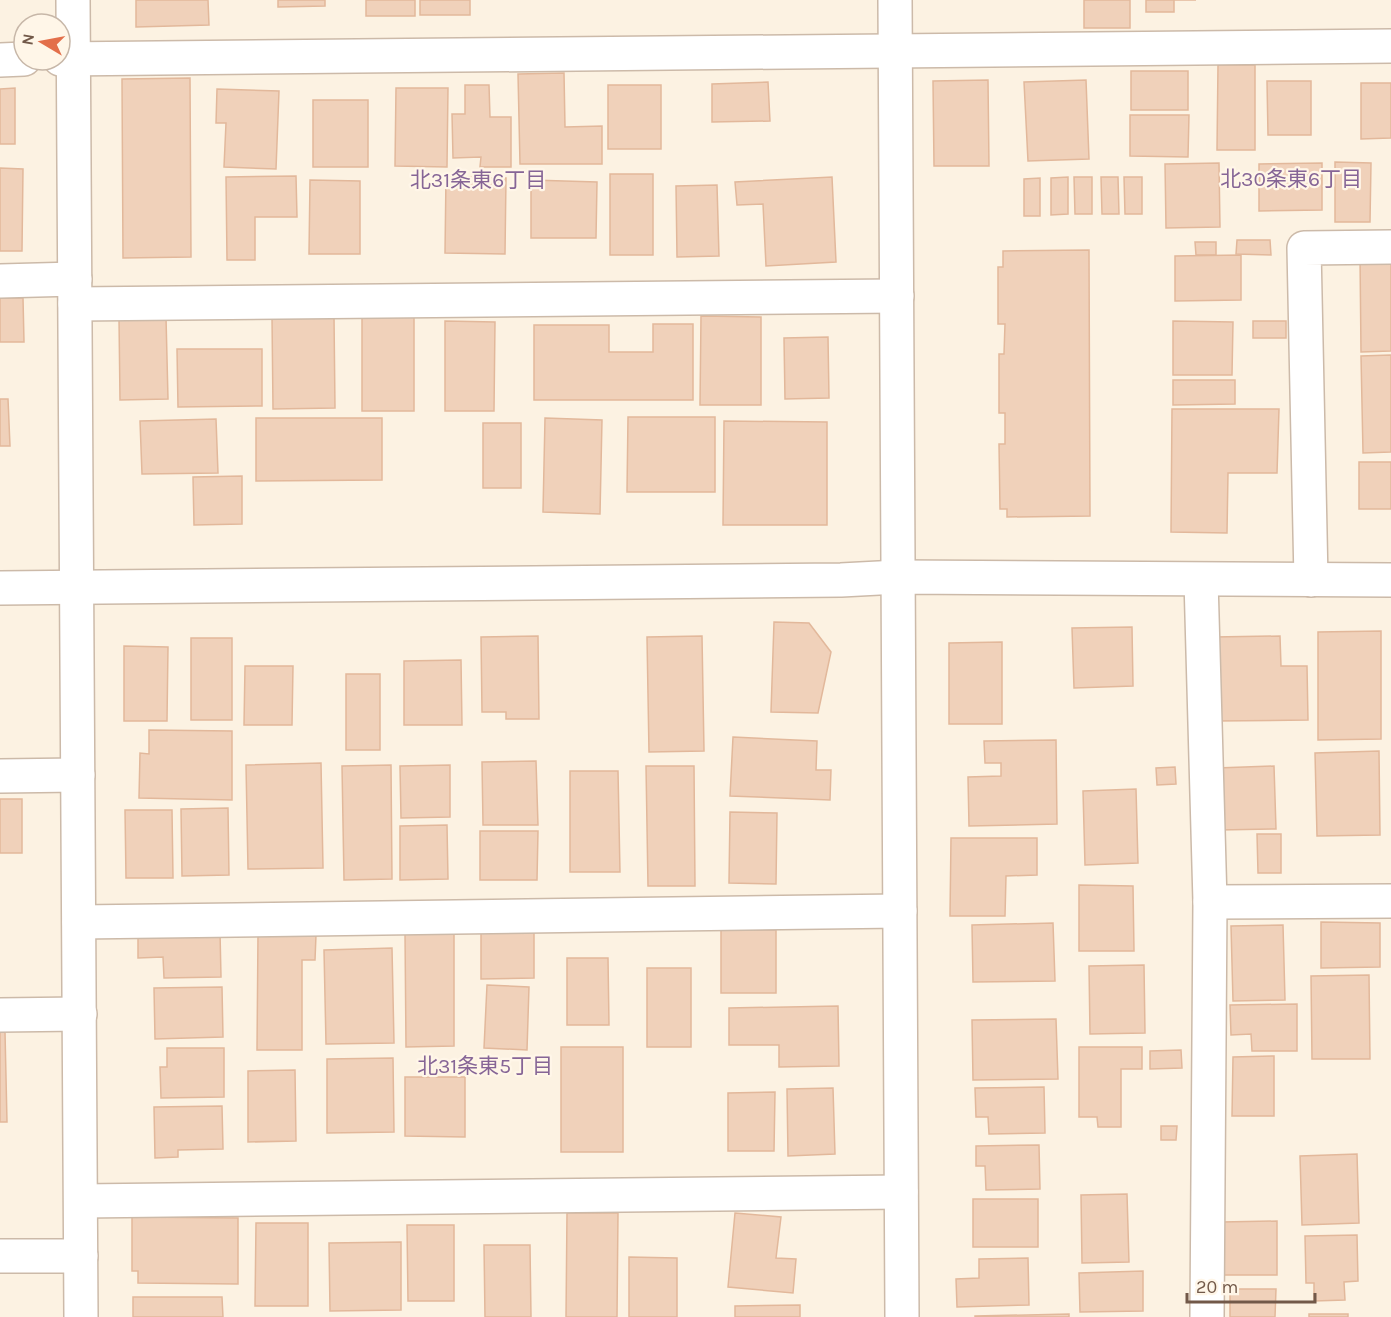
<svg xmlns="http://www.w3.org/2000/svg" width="1391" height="1317" viewBox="0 0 1391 1317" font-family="Karla,'Noto Sans JP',sans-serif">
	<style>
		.building { fill: #f0d1ba; stroke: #e2b89b; stroke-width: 1.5 }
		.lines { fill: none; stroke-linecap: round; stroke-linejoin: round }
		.minor-casing { stroke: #ccbaa9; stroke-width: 36 }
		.minor { stroke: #fff; stroke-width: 33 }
		.labels { text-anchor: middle; stroke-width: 4.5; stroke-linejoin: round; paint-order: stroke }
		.neighbourhood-label { font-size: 21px; fill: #866596; stroke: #fff6e8 }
	</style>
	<rect width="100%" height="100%" fill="#fcf2e2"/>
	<g class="building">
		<polygon points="136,0 208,0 209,25 136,27"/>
		<polygon points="278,0 325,0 325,6 278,7"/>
		<rect x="366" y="0" width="49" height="16"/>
		<rect x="420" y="0" width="50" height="15"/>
		<rect x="1084" y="0" width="46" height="28"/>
		<polygon points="1146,0 1196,0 1174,0 1174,12 1146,12"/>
		<polygon points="1218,65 1255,65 1255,150 1217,150"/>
		<rect x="1131" y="71" width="57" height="39"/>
		<polygon points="564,73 565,127 602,126 602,164 520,164 518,74"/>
		<polygon points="190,78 191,257 123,258 122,79"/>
		<polygon points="988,80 989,166 934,166 933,81"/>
		<polygon points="1086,80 1089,159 1028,161 1024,82"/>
		<polygon points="1267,81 1311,81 1311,135 1268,135"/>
		<polygon points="768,82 770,121 712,122 712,84"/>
		<polygon points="1361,83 1391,83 1391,138 1361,139"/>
		<polygon points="465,85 489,85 490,117 511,117 511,167 480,167 481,157 453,158 452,114 465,114"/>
		<rect x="608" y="85" width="53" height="64"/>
		<polygon points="15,88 15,144 0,144 0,89"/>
		<polygon points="396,88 448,88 447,167 395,166"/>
		<polygon points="217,89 279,91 276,169 224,167 226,123 216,123"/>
		<rect x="313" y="100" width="55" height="67"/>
		<polygon points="1130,115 1189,115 1188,157 1130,156"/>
		<polygon points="1335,162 1371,163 1370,222 1335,222"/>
		<polygon points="1219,163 1220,227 1166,228 1165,164"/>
		<polygon points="1322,163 1322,210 1259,211 1259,164"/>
		<polygon points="0,168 23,169 22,251 0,251"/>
		<rect x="610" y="174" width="43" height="81"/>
		<polygon points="296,176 297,217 255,217 255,260 227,260 226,177"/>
		<polygon points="446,177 506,178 505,254 445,253"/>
		<polygon points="832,177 836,262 766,266 763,204 737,205 735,182"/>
		<polygon points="1068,177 1068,214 1051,215 1051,178"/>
		<polygon points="1074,177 1092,177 1092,214 1075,214"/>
		<polygon points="1101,177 1118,177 1119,214 1102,214"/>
		<polygon points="1124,177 1142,177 1142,214 1125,214"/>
		<polygon points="1040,178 1040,216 1024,216 1024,179"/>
		<polygon points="310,180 360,181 360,254 309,254"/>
		<polygon points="531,180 597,182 596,238 531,238"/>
		<polygon points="717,185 719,256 677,257 676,186"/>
		<polygon points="1237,240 1270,240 1271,255 1236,254"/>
		<polygon points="1195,242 1216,242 1216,255 1196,255"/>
		<polygon points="1089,250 1090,516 1007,517 1007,509 1000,509 999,444 1005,444 1005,413 999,413 999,354 1004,354 1005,324 998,324 998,267 1003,267 1003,251"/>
		<polygon points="1241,255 1241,300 1175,301 1175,256"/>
		<polygon points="1391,256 1391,351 1361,352 1360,257"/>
		<polygon points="0,298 23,298 24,342 0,342"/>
		<polygon points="334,316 335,408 273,409 272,317"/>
		<polygon points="701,316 761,317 761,405 700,405"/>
		<polygon points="166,317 168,399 120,400 119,318"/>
		<rect x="362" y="317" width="52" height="94"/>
		<polygon points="445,321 495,322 494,411 445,411"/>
		<polygon points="1173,321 1233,322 1232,375 1173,375"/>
		<rect x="1253" y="321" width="33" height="17"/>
		<polygon points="653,324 693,324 693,400 534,400 534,325 609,325 609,352 653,352"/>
		<polygon points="828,337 829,398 785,399 784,338"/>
		<polygon points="177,349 262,349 262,406 178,407"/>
		<polygon points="1391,355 1391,452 1363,453 1361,356"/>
		<polygon points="1173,380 1235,380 1235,404 1173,405"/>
		<polygon points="0,399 8,399 10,446 0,446"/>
		<polygon points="1172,409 1279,409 1277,473 1228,473 1227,533 1171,532"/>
		<polygon points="628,417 715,417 715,492 627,492"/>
		<polygon points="256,418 382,418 382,480 256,481"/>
		<polygon points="545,418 602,420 600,514 543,512"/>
		<polygon points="216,419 218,473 142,474 140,421"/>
		<polygon points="724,421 827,422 827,525 723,525"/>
		<rect x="483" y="423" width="38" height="65"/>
		<rect x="1359" y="462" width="32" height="47"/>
		<polygon points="242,476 242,524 194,525 193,477"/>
		<polygon points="774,622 809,623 831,652 818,713 771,712"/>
		<polygon points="1132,627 1133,686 1074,688 1072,628"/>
		<polygon points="1381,631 1381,739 1318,740 1318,632"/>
		<polygon points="538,636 539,719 506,719 506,712 482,712 481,637"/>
		<polygon points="702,636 704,751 649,752 647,637"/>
		<polygon points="1280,636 1281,666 1307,666 1308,720 1216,721 1214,637"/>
		<rect x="191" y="638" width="41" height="82"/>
		<polygon points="1002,642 1002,724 949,724 949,643"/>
		<polygon points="124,646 168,647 167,721 124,721"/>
		<polygon points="461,660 462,725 404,725 404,661"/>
		<polygon points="245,666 293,666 292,725 244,725"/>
		<rect x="346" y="674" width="34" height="76"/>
		<polygon points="149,730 232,731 232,800 139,798 140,753 149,754"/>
		<polygon points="733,737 817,741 816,770 831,770 830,800 730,796"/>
		<polygon points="1056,740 1057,824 969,826 968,777 1001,776 1001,763 985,763 984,741"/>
		<polygon points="1379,751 1380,835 1317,836 1315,753"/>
		<polygon points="536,761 538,825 483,825 482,762"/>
		<polygon points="321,763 323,868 248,869 246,765"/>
		<polygon points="391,765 392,879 344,880 342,766"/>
		<polygon points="450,765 450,817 401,818 400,766"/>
		<polygon points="646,766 694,766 695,886 648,886"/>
		<polygon points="1274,766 1276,829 1219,830 1217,768"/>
		<polygon points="1175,767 1176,784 1157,785 1156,768"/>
		<polygon points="570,771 618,771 620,872 570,872"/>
		<polygon points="1136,789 1138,863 1085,865 1083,791"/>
		<rect x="0" y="799" width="22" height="54"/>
		<polygon points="228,808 229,875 182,876 181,809"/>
		<polygon points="125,810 172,810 173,878 126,878"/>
		<polygon points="730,812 777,813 776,884 729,883"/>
		<polygon points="447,825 448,879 400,880 400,826"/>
		<polygon points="480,831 538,831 537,880 480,880"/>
		<polygon points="1257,834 1281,834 1281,873 1258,873"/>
		<polygon points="951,838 1037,838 1037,875 1006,876 1005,916 950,916"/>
		<polygon points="1079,885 1133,886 1134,951 1079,951"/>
		<polygon points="1321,922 1380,923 1380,967 1321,968"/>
		<polygon points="1053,923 1055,981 973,982 972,925"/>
		<polygon points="1283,925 1285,1000 1233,1001 1231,926"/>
		<polygon points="481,928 534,928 534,978 481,979"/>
		<rect x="721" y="930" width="55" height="63"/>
		<polygon points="220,932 221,977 164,978 163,957 138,958 138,934"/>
		<polygon points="454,932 454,1046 406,1047 405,933"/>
		<polygon points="258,934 316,935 315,960 302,960 302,1050 257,1050"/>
		<polygon points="392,948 394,1043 326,1044 324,950"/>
		<polygon points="567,958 608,958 609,1025 567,1025"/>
		<polygon points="1144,965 1145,1033 1090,1034 1089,966"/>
		<rect x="647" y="968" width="44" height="79"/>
		<polygon points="1369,975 1370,1059 1312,1059 1311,976"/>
		<polygon points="487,985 529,987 527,1050 484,1048"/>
		<polygon points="222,987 223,1037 155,1039 154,988"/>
		<polygon points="1297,1004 1297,1051 1252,1051 1251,1034 1231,1035 1230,1005"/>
		<polygon points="838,1006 839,1066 779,1067 779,1045 729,1045 729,1008"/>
		<polygon points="1056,1019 1058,1079 973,1080 972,1020"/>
		<polygon points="0,1032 5,1032 7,1122 0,1122"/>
		<rect x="561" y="1047" width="62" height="105"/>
		<polygon points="1079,1047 1142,1047 1142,1069 1121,1069 1121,1127 1098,1127 1097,1117 1079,1117"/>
		<polygon points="167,1048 224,1048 224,1097 161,1098 160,1067 167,1067"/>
		<polygon points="1181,1050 1182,1068 1150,1069 1150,1051"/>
		<polygon points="1274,1056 1274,1116 1232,1116 1233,1057"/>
		<polygon points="393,1058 394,1132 327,1133 327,1059"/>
		<polygon points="295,1070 296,1141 248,1142 248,1071"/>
		<polygon points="405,1077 465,1077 465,1137 405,1136"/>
		<polygon points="1044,1087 1045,1133 989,1134 988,1117 976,1117 975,1088"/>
		<polygon points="833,1088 835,1154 788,1156 787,1089"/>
		<polygon points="775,1092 774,1151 728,1151 728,1093"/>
		<polygon points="222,1106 223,1149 178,1150 178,1157 155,1158 154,1107"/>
		<polygon points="1161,1126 1177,1126 1176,1140 1161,1140"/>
		<polygon points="1039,1145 1040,1189 986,1190 985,1166 976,1166 976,1146"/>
		<polygon points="1357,1154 1359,1223 1302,1225 1300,1156"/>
		<polygon points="1127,1194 1129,1262 1082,1263 1081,1195"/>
		<rect x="973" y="1199" width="65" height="48"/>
		<polygon points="567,1213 618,1213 617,1317 566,1317"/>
		<polygon points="735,1213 781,1217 776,1258 796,1259 793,1293 728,1287"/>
		<polygon points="132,1217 238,1218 238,1284 138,1283 138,1271 132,1271"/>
		<polygon points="1277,1221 1277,1275 1222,1275 1222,1222"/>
		<polygon points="256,1223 308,1223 308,1306 255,1306"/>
		<polygon points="407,1225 454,1225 454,1301 408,1301"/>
		<polygon points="1357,1235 1358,1281 1344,1282 1345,1300 1314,1301 1314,1283 1306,1283 1305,1236"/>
		<polygon points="401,1242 401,1310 330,1311 329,1243"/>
		<polygon points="484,1245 530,1245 531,1317 485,1317"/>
		<polygon points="629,1257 677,1258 677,1317 629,1317"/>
		<polygon points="1028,1258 1029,1305 957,1307 956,1279 979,1278 979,1259"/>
		<polygon points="1143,1271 1143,1311 1080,1312 1079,1273"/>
		<polygon points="1230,1289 1276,1289 1275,1317 1230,1317"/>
		<polygon points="133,1297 222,1297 223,1317 133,1317"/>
		<polygon points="800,1305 800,1317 735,1317 735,1306"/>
		<polygon points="1069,1314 1069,1317 975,1317 975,1316"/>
		<rect x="1309" y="1314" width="39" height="3"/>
	</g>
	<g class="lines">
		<defs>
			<g id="minor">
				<polyline points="73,0 81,1317"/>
				<polyline points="895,0 902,1317"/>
				<polyline points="60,59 1391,46"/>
				<polyline points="0,60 24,59"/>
				<polyline points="0,281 75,279"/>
				<polyline points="75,304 897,296"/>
				<polyline points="1201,580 1210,902 1207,1317"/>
				<polyline points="1311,580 1304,248 1391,247"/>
				<polyline points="0,588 841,580 898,577 1391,580"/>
				<polyline points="0,776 78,775"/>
				<polyline points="1210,902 1391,901"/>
				<polyline points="79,922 900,911"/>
				<polyline points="0,1015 80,1014"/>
				<polyline points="81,1201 901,1192"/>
				<polyline points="0,1256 81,1256"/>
			</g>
		</defs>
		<use href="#minor" class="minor-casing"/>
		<use href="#minor" class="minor"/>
	</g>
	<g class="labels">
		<g class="neighbourhood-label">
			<text x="1291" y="186">北30条東6丁目</text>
			<text x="478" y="187">北31条東6丁目</text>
			<text x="485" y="1073">北31条東5丁目</text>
		</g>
	</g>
	<g transform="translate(42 42) rotate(280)"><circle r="28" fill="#fff6e8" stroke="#c7b7a8" stroke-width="1.5"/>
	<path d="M0-4.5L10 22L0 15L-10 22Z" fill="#e36f4a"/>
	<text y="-9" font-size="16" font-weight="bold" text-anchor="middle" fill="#725949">N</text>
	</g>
	<path d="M1187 1293v9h128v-9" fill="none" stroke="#725949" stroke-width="3"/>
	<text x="1196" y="1293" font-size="18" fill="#725949" stroke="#fff6e8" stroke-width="4.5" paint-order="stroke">20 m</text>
</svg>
